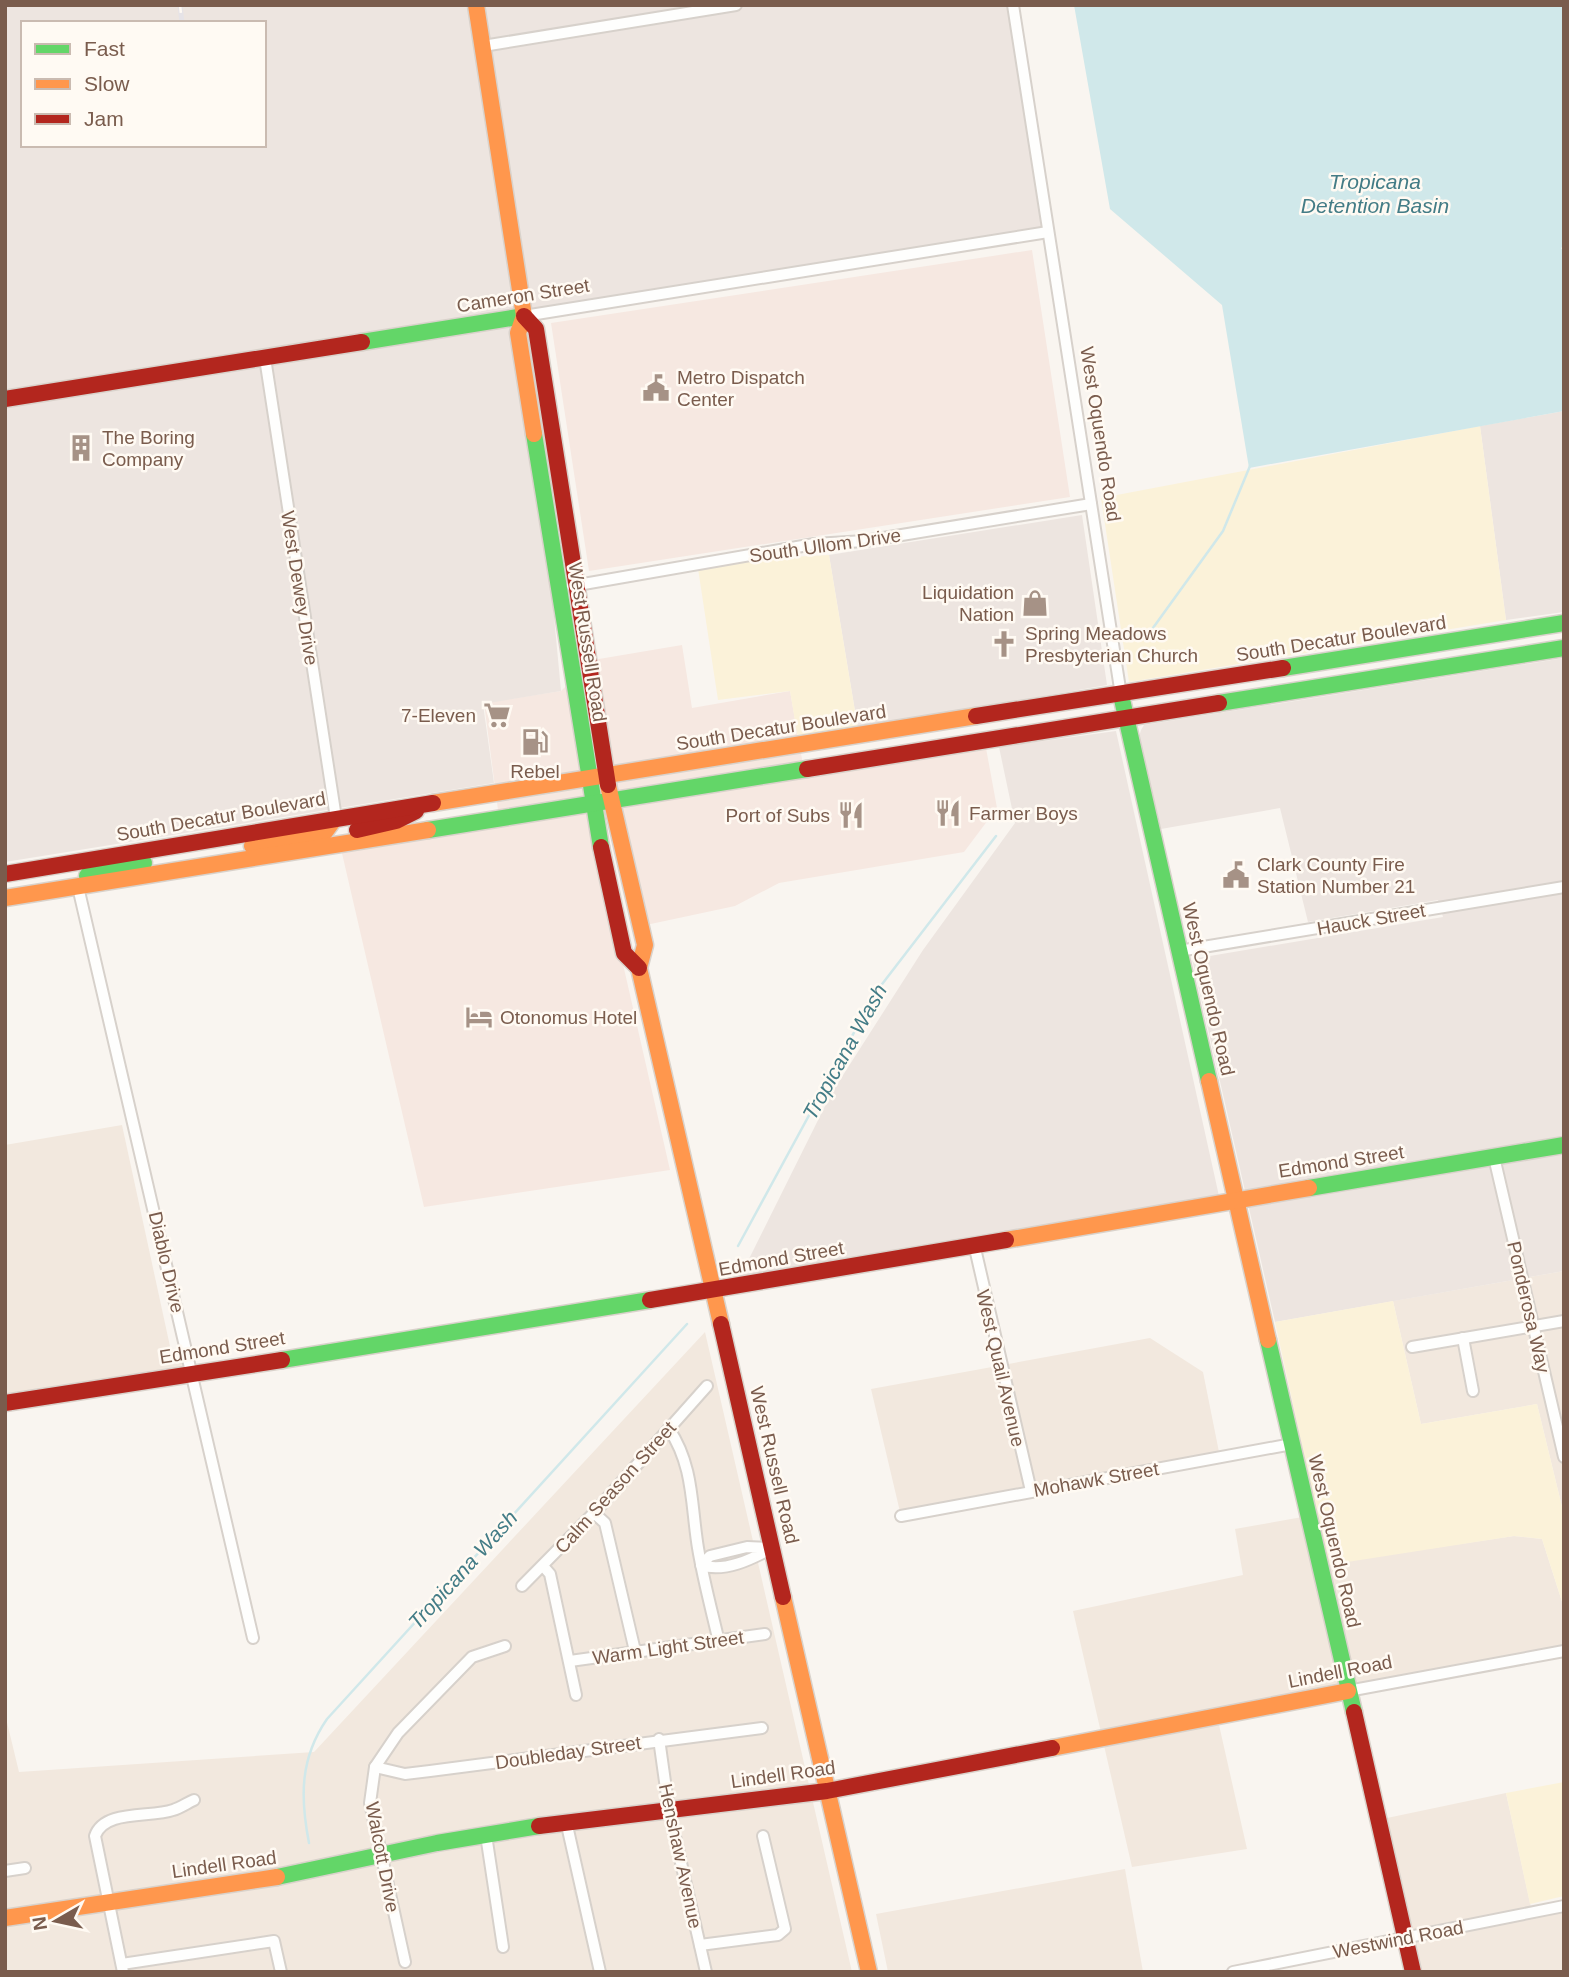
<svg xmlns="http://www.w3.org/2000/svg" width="1569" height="1977" viewBox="0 0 1569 1977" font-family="Arial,sans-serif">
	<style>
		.residential { fill: #f2e8de }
		.commercial { fill: #f6e8e1 }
		.industrial { fill: #ede5e0; fill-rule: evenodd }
		.sand { fill: #fbf2d9 }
		.water { fill: #d0e8ea }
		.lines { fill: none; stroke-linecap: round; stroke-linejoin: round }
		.stream { stroke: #d0e8ea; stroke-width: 2.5 }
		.street-casing { stroke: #d7d1cb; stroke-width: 14 }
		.fast-casing { stroke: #d9d2cb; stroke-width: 19 }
		.slow-casing { stroke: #d9d2cb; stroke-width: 19 }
		.jam-casing { stroke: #d9d2cb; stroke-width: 19 }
		.street { stroke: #fefefd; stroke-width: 10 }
		.fast { stroke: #63d668; stroke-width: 16 }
		.slow { stroke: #ff974d; stroke-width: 16 }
		.jam { stroke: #b3261e; stroke-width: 16 }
		.rail-casing { stroke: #e6e3e7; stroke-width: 5 }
		.rail { stroke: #fffaf3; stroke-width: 2.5; stroke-dasharray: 8; stroke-linecap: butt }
		.labels { text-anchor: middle; stroke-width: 5; stroke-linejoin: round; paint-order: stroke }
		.street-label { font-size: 19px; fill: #7a5c4d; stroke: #fffaf3 }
		.poi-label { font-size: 19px; fill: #7a5c4d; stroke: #fffaf3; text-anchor: start }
		.water-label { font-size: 21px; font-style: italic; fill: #437c86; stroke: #fffaf3 }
	</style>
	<rect width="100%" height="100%" fill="#f9f5f0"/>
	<g class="residential">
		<polygon points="122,1125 171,1351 193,1373 5,1403 5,1145"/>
		<polygon points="1564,1271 1564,1515 1537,1404 1421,1424 1393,1301"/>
		<polygon points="705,1332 852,1972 5,1972 5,1714 19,1772 314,1752"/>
		<polygon points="1150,1338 1203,1372 1220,1457 901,1516 871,1389"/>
		<polygon points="1308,1516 1319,1565 1514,1536 1542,1539 1564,1608 1564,1651 1217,1716 1247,1849 1132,1867 1073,1611 1243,1575 1235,1529"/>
		<polygon points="1506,1793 1532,1912 1564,1906 1564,1972 1422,1972 1387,1818"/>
		<polygon points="1125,1869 1143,1972 888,1972 876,1914"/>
	</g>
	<g class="commercial">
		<polygon points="1032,250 1070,497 589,571 551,323"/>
		<polygon points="682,645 692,708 790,691 805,776 986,748 997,808 964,852 779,883 735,906 646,925 620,805 588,811 670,1170 424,1207 341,849 500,825 484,703 561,691 593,660"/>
	</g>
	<g class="industrial">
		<path d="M5,5H1012L1048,232L526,318L561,691L483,704L494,783L5,862ZM23,23H264V145H23Z"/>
		<polygon points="1564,411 1564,612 1506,620 1480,426"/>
		<polygon points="1082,515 1107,685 858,729 829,555"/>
		<polygon points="1564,658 1564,1271 1275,1322 1192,959 1443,917 1438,900 1308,922 1280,808 1161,829 1139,737 1141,730 1144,725"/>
		<polygon points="1116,731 1219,1196 736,1285 831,1094 923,950 1015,823 999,747"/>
	</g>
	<g class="sand">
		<polygon points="1480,426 1506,620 1129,682 1101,498"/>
		<polygon points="829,555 858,729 798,739 790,691 718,700 697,562"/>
		<polygon points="1393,1301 1421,1424 1537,1404 1564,1515 1564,1608 1542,1539 1514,1536 1328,1565 1275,1322"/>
		<polygon points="1564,1782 1564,1896 1530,1904 1506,1793"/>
	</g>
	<polygon class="water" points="1074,5 1564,5 1564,246 1561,248 1564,252 1564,411 1249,468 1222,305 1110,209"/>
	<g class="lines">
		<g class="stream">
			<polyline points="1145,639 1223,531 1250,466"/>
			<polyline points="738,1246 876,992 996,836"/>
			<path d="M309,1843C300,1797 300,1758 327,1719L687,1324"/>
		</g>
		<defs>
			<g id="street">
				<polyline points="1013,5 1121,695"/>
				<polyline points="483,46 736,5"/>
				<polyline points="524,316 1048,232"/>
				<polyline points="265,358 336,818"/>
				<polyline points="572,586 814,544 865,541 1091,504"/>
				<polyline points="78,887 253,1638"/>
				<polyline points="1179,951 1564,887"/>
				<polyline points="1494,1157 1564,1457"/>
				<polyline points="974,1244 1031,1491"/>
				<polyline points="1463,1338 1473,1391"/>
				<polyline points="1412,1347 1564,1321"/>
				<path d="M669,1429C694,1466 691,1506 698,1548C703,1578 711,1608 718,1638"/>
				<polyline points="594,1513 605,1523 635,1651"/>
				<polyline points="901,1516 1292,1444"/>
				<path d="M747,1547L772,1548C752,1559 724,1573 701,1565L710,1556Z"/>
				<polyline points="543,1566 550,1574 576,1695"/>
				<polyline points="522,1586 594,1513 707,1386"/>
				<polyline points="570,1661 765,1634"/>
				<polyline points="1348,1691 1564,1651"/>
				<polyline points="659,1739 669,1810 706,1972"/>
				<polyline points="375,1767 405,1774 430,1771 762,1728"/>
				<polyline points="566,1821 600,1972"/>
				<polyline points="486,1835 503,1947"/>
				<polyline points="5,1871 25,1868"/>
				<polyline points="700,1945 778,1935 785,1929 763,1836"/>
				<polyline points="405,1962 370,1803 375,1767 398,1733 472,1657 505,1646"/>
				<polyline points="122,1964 274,1941 281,1972"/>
				<path d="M123,1972L95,1836C104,1809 151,1818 173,1810C180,1808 187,1803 194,1800"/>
				<polyline points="1233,1972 1564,1906"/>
			</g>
			<g id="fast">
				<polyline points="362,342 524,316"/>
				<polyline points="534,434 601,847"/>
				<polyline points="1283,668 1564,623"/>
				<polyline points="1121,695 1209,1081"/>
				<polyline points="1219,703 1564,648"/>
				<polyline points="428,830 807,769"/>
				<polyline points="87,876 91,872 144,863"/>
				<polyline points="1309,1188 1564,1145"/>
				<polyline points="1268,1340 1354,1712"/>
				<polyline points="282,1360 650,1300"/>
				<polyline points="277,1877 437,1843 539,1826"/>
			</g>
			<g id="slow">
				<polyline points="476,5 524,316 518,333 534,434"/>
				<polyline points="608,785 645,945 639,968 721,1324"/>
				<polyline points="433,803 976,716"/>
				<polyline points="252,846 325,832 333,821"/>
				<polyline points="5,898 428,830"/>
				<polyline points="1209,1081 1268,1340"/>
				<polyline points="1006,1240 1309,1188"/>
				<polyline points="783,1597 869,1972"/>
				<polyline points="1052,1748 1348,1691"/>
				<polyline points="5,1918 277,1877"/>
			</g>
			<g id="jam">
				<polyline points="524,316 536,329 608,785"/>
				<polyline points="5,399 362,342"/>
				<polyline points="976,716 1283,668"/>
				<polyline points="807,769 1219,703"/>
				<polyline points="357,830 396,821 416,811"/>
				<polyline points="601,847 624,953 639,968"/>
				<polyline points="5,874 433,803"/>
				<polyline points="650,1300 1006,1240"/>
				<polyline points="721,1324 783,1597"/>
				<polyline points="5,1403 282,1360"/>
				<polyline points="1354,1712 1413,1972"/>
				<polyline points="539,1826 827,1791 1052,1748"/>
			</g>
		</defs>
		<use href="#street" class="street-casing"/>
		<use href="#fast" class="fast-casing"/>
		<use href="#slow" class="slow-casing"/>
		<use href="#jam" class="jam-casing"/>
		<use href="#street" class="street"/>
		<use href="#fast" class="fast"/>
		<use href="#slow" class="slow"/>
		<use href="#jam" class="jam"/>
		<defs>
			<polyline id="rail" points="180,5 182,23"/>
		</defs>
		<use href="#rail" class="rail-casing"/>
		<use href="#rail" class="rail"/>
	</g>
	<defs>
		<symbol id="civic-bare" viewBox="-9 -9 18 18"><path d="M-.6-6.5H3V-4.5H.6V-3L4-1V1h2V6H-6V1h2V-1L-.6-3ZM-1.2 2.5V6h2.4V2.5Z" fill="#a69286" stroke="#fffaf3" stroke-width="2.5" paint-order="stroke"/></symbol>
		<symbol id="building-bare" viewBox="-9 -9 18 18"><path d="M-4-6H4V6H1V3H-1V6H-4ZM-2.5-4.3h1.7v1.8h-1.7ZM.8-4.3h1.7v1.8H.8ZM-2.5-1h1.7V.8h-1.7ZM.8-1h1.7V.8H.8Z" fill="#a69286" stroke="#fffaf3" stroke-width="2.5" paint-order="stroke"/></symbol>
		<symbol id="shop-bare" viewBox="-9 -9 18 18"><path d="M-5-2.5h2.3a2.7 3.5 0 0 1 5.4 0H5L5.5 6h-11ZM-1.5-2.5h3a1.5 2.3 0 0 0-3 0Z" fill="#a69286" stroke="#fffaf3" stroke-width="2.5" paint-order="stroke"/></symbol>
		<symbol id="church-bare" viewBox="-9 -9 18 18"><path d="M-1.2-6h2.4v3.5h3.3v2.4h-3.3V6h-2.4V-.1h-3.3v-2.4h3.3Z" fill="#a69286" stroke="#fffaf3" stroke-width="2.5" paint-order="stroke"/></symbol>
		<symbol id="supermarket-bare" viewBox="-9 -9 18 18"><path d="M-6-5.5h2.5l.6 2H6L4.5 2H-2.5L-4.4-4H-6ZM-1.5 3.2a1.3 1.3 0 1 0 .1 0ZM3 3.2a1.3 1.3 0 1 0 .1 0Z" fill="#a69286" stroke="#fffaf3" stroke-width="2.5" paint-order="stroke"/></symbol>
		<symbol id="fuel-bare" viewBox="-9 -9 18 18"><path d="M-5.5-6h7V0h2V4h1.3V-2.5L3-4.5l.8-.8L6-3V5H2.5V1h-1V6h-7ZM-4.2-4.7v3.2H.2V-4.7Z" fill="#a69286" stroke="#fffaf3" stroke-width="2.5" paint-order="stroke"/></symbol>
		<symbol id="restaurant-bare" viewBox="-9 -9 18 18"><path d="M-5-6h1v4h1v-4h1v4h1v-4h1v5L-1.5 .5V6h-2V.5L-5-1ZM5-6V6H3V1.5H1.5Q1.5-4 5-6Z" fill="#a69286" stroke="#fffaf3" stroke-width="2.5" paint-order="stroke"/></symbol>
		<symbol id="hotel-bare" viewBox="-9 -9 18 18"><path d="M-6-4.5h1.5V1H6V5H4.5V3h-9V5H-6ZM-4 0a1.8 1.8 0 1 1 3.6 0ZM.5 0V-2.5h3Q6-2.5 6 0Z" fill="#a69286" stroke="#fffaf3" stroke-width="2.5" paint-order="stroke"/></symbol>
	</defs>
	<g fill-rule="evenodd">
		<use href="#civic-bare" x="637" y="369" width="38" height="38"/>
		<use href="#building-bare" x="62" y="429" width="38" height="38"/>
		<use href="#shop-bare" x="1016" y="584" width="38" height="38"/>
		<use href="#church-bare" x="985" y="625" width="38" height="38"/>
		<use href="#supermarket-bare" x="478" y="696" width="38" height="38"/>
		<use href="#fuel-bare" x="516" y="723" width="38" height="38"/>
		<use href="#restaurant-bare" x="929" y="794" width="38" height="38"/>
		<use href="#restaurant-bare" x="832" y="796" width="38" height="38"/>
		<use href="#civic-bare" x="1217" y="856" width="38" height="38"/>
		<use href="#hotel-bare" x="460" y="998" width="38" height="38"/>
	</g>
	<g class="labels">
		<g class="street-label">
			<text transform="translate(523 295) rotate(-9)" y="7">Cameron Street</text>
			<text transform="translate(1101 434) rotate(81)" y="7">West Oquendo Road</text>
			<text transform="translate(825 545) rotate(-8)" y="7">South Ullom Drive</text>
			<text transform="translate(300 588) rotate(81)" y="7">West Dewey Drive</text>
			<text transform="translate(1341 638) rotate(-9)" y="7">South Decatur Boulevard</text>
			<text transform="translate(588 642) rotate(81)" y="7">West Russell Road</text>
			<text transform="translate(781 727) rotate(-9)" y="7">South Decatur Boulevard</text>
			<text transform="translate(221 816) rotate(-10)" y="7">South Decatur Boulevard</text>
			<text transform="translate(1371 919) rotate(-10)" y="7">Hauck Street</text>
			<text transform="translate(1209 989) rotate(77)" y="7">West Oquendo Road</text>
			<text transform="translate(1341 1161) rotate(-9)" y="7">Edmond Street</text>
			<text transform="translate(781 1258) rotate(-10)" y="7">Edmond Street</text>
			<text transform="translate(167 1262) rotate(77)" y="7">Diablo Drive</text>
			<text transform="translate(1529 1307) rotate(77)" y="7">Ponderosa Way</text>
			<text transform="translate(222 1347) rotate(-9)" y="7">Edmond Street</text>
			<text transform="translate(1001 1368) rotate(77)" y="7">West Quail Avenue</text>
			<text transform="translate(775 1465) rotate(77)" y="7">West Russell Road</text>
			<text transform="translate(1096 1479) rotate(-10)" y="7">Mohawk Street</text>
			<text transform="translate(615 1487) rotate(-48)" y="7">Calm Season Street</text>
			<text transform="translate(1335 1541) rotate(77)" y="7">West Oquendo Road</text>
			<text transform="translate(668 1647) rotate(-8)" y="7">Warm Light Street</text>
			<text transform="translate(1340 1671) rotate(-11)" y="7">Lindell Road</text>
			<text transform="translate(568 1752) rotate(-8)" y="7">Doubleday Street</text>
			<text transform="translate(783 1774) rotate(-8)" y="7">Lindell Road</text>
			<text transform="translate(681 1856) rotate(78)" y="7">Henshaw Avenue</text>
			<text transform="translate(383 1857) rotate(79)" y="7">Walcott Drive</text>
			<text transform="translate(224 1864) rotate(-8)" y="7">Lindell Road</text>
			<text transform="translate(1398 1939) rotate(-11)" y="7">Westwind Road</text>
		</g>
		<g class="poi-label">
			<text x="677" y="384">Metro Dispatch<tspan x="677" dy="22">Center</tspan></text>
			<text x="102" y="444">The Boring<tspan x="102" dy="22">Company</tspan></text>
			<text x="1014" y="599" text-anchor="end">Liquidation<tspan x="1014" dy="22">Nation</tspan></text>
			<text x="1025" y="640">Spring Meadows<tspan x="1025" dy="22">Presbyterian Church</tspan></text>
			<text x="476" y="722" text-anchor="end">7-Eleven</text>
			<text x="535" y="778" text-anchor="middle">Rebel</text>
			<text x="969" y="820">Farmer Boys</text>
			<text x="830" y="822" text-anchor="end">Port of Subs</text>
			<text x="1257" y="871">Clark County Fire<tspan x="1257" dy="22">Station Number 21</tspan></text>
			<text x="500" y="1024">Otonomus Hotel</text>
		</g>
		<g class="water-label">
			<text x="1375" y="189">Tropicana<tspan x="1375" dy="24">Detention Basin</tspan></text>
			<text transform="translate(845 1052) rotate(-61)" y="7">Tropicana Wash</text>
			<text transform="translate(463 1570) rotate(-48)" y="7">Tropicana Wash</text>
		</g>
	</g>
	<rect width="1569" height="1977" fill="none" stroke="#7a5c4d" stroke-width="14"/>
	<rect x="21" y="21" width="245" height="126" fill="#fffaf3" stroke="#cabbb1" stroke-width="2"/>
	<rect x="35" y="44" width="35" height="10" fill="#63d668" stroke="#cabbb1" stroke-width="2"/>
	<text x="84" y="56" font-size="21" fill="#7a5c4d">Fast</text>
	<rect x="35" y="79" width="35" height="10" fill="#ff974d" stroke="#cabbb1" stroke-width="2"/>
	<text x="84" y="91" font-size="21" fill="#7a5c4d">Slow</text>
	<rect x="35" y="114" width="35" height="10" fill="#b3261e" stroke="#cabbb1" stroke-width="2"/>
	<text x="84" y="126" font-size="21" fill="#7a5c4d">Jam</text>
	<g transform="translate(56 1921) rotate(261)" stroke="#fffaf3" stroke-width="5" paint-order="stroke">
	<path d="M0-5L12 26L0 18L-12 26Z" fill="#7a5c4d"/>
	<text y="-10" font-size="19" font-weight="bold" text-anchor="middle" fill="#7a5c4d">N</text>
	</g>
</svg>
